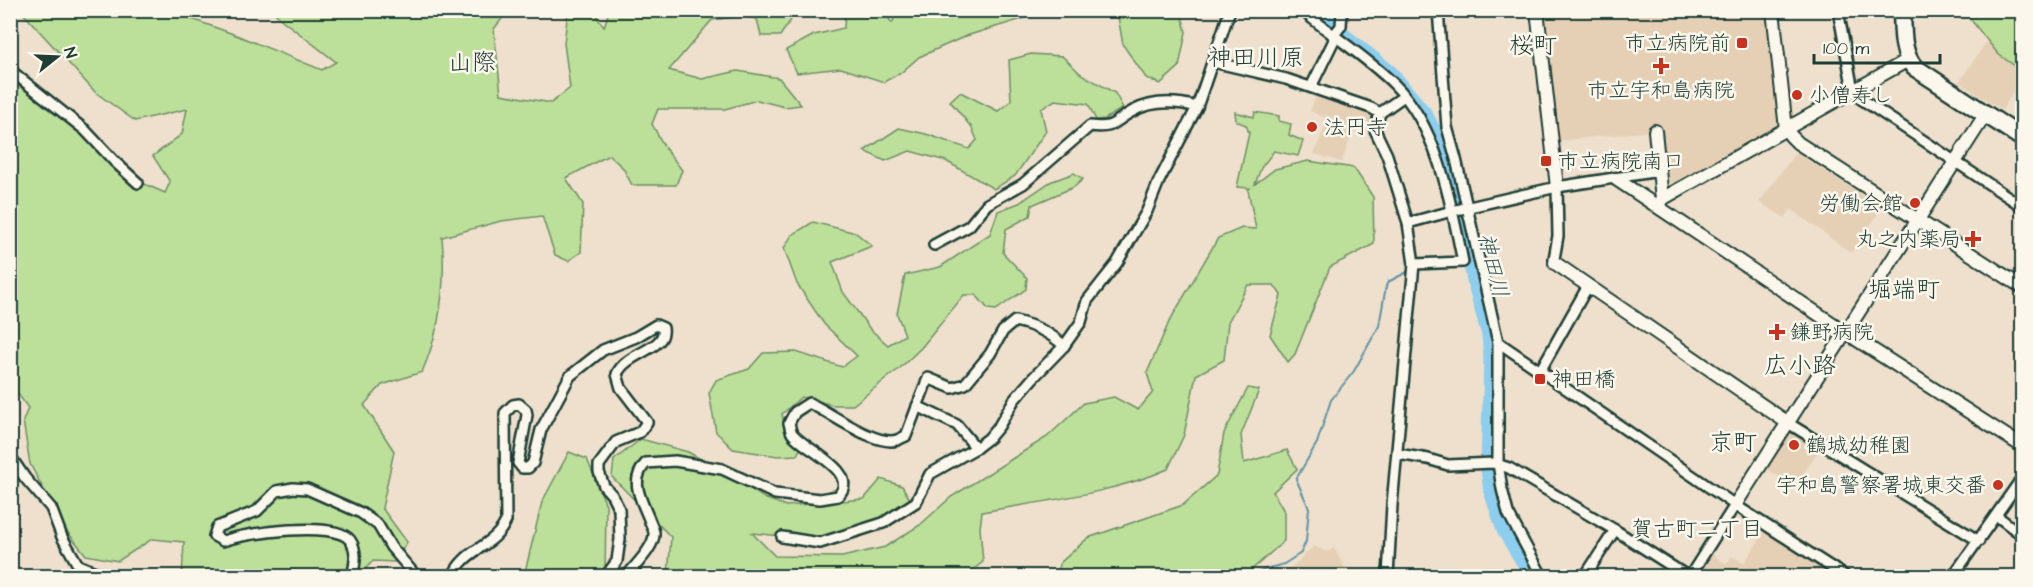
<svg xmlns="http://www.w3.org/2000/svg" width="2033" height="587" viewBox="0 0 2033 587" font-family="'Architects Daughter','Klee One',sans-serif">
	<style>
		.built { fill: #e5d0b6 }
		.green { fill: #bcdf99; stroke: #6e8e66; stroke-width: 1.5 }
		.lines { fill: none; stroke-linecap: round; stroke-linejoin: round }
		.stream { stroke: #6193a4; stroke-width: 2 }
		.river { stroke: #8dcdee; stroke-width: 15 }
		.street-casing { stroke: #1f3d34; stroke-width: 14 }
		.secondary-casing { stroke: #1f3d34; stroke-width: 16 }
		.highway-casing { stroke: #1f3d34; stroke-width: 21 }
		.street { stroke: #fbf7ec; stroke-width: 9 }
		.secondary { stroke: #fbf7ec; stroke-width: 12 }
		.highway { stroke: #fbf7ec; stroke-width: 16 }
		.poi-dot { fill: #c8321e; stroke: #fbf7ec; stroke-width: 2 }
		.labels { text-anchor: middle; stroke-width: 5; stroke-linejoin: round; paint-order: stroke }
		.poi-label { font-size: 21px; fill: #1f3d34; stroke: #fbf7ec; text-anchor: start }
		.water-label { font-size: 22px; font-style: italic; fill: #355a59; stroke: #fbf7ec }
		.neighbourhood-label { font-size: 22px; fill: #1f3d34; stroke: #fbf7ec }
		.quarter-label { font-size: 24px; fill: #1f3d34; stroke: #fbf7ec }
	</style>
	<rect width="100%" height="100%" fill="#eee0cc"/>
	<filter id="ink" filterUnits="userSpaceOnUse"><feTurbulence type="fractalNoise" baseFrequency=".0167" numOctaves="2"/><feDisplacementMap in="SourceGraphic" scale="12" xChannelSelector="R" yChannelSelector="G"/><feConvolveMatrix kernelMatrix="1 2 1 2 8 2 1 2 1" color-interpolation-filters="sRGB"/></filter>
	<g filter="url(#ink)">
		<g class="built">
			<polygon points="1545,11 1766,11 1778,121 1775,127 1674,185 1667,179 1661,130 1557,141"/>
			<polygon points="1987,41 2022,66 2022,79 2002,110 1959,82"/>
			<polygon points="1317,93 1373,113 1372,128 1352,134 1342,162 1314,154 1328,119 1310,111"/>
			<polygon points="1796,152 1882,208 1851,253 1791,209 1785,218 1759,202"/>
			<polygon points="1789,428 1820,448 1795,487 1764,467"/>
			<polygon points="1766,530 1838,576 1701,576 1699,571 1710,553 1726,564 1732,556 1744,563"/>
			<polygon points="1314,546 1327,552 1334,548 1350,576 1264,576 1292,567"/>
		</g>
		<g class="green">
			<path d="M21,11H170L236,35L322,70L336,62L282,20L273,11H508L494,29L501,94L551,103L570,88L564,43L568,11H596L598,19L604,27L609,11H797L780,36H761L757,19L741,16L712,20L669,70L702,79L738,71L779,78L801,105L785,107L757,100L725,109H658L652,124L665,148L682,170L676,185H632L623,168L609,155L566,178L583,204L581,252L568,261L555,255L542,216L501,221L442,237C446,283 441,329 422,372L382,385L364,405L394,451L382,508L407,542L395,562L373,561L361,573V576H182L184,542L152,539L118,561L86,555L65,529L30,464L23,421L28,408L16,391L11,389V80L58,114L131,178L165,193L170,182L153,156L182,134L187,109L135,121L95,92Z"/>
			<polygon points="955,11 1043,11 1022,19 966,36 919,57 902,72 884,82 841,68 797,73 786,50 814,35 844,28 845,11 883,11 892,23 898,11 949,11 944,14"/>
			<polygon points="1173,11 1181,11 1186,32 1179,67 1160,84 1146,78 1123,45 1117,11"/>
			<polygon points="1964,11 2022,11 2022,71 1998,54"/>
			<polygon points="1031,54 1062,56 1081,74 1115,93 1123,108 1105,119 1096,120 1088,104 1055,100 1041,109 1046,131 1015,176 994,189 946,161 910,151 885,161 864,151 899,128 926,134 969,149 977,140 972,128 950,101 960,92 998,111 1011,101 1009,60"/>
			<path d="M1235,112L1254,117L1255,112L1279,116V121L1291,124L1289,135L1303,141L1298,156L1274,151L1261,168L1255,184L1275,169L1308,161L1354,168L1373,197L1374,244L1330,267L1295,354L1288,362L1270,335L1281,295L1274,285H1248L1228,322L1224,360L1196,375L1184,435L1168,469C1111,494 1043,501 982,512L980,528L983,562L965,576H668L671,537L612,477L614,460L641,439L688,452L734,477L764,498L786,506L864,499L881,479L902,486L910,499L884,518L817,540L752,533L775,556L842,557L885,547L920,525L951,497L1047,437L1084,403L1114,397L1138,410L1153,392L1147,373L1169,322L1218,238L1242,228L1256,229L1248,190L1250,188L1237,187L1249,133L1246,125L1236,121Z"/>
			<polygon points="1074,173 1083,179 1074,187 1032,205 1030,216 1006,229 1003,253 1027,278 1026,289 996,310 988,309 976,295 964,295 921,348 900,368 853,405 833,405 801,397 782,414 787,435 801,447 797,455 778,456 733,449 716,432 709,393 716,380 749,369 763,353 796,352 842,367 857,356 824,324 797,284 784,248 792,235 813,222 856,233 872,246 832,262 843,292 870,329 888,345 905,335 897,314 905,275 940,267 990,234 998,211 1019,203 1050,182"/>
			<polygon points="1248,388 1259,390 1241,435 1244,463 1287,450 1297,469 1273,492 1284,511 1284,541 1248,573 1212,576 1058,576 1060,563 1088,538 1183,505 1217,475 1224,433"/>
			<polygon points="569,452 587,459 606,505 605,575 524,576 542,502"/>
		</g>
		<g class="lines">
			<polyline class="stream" points="1249,576 1269,568 1284,564 1301,553 1306,541 1309,508 1296,479 1317,443 1331,400 1354,371 1379,326 1386,286 1388,282 1409,271"/>
			<polyline class="river" points="1312,10 1390,72 1425,114 1439,141 1455,194 1475,284 1489,335 1491,357 1488,469 1491,491 1504,530 1532,576"/>
			<defs>
				<g id="street">
					<path d="M1302,10C1332,36 1367,57 1395,85C1438,128 1451,204 1463,262L1414,264"/>
					<polyline points="1438,10 1447,127 1456,159 1498,342 1498,463 1502,489 1508,513 1542,576"/>
					<polyline points="1838,10 1852,85 1861,99 2022,206"/>
					<polyline points="1333,36 1341,26 1342,10"/>
					<polyline points="1213,62 1286,79 1371,108 1380,113 1375,130 1387,155 1408,223 1414,264 1392,505 1388,576"/>
					<polyline points="10,70 85,130 115,162 138,183"/>
					<polyline points="1311,87 1335,38"/>
					<polyline points="1380,113 1404,96"/>
					<polyline points="1408,223 1452,211 1557,187 1659,171"/>
					<path d="M934,245L969,226L987,204L1023,184L1090,126C1116,129 1112,122 1133,111C1154,100 1175,101 1197,107"/>
					<polyline points="1555,263 1554,259 1558,236 1557,187"/>
					<polyline points="1498,342 1735,505 1845,576"/>
					<polyline points="1540,371 1588,286"/>
					<polyline points="917,406 957,425 976,448"/>
					<polyline points="1788,423 1979,541"/>
					<polyline points="1398,454 1428,459 1448,465 1493,463 1509,468 1615,530 1687,576"/>
					<polyline points="10,456 25,478 51,508 62,537 78,565 105,576"/>
					<polyline points="1997,516 2022,535"/>
					<polyline points="782,537 820,543 883,523 916,502 930,474 976,448 989,438 999,426 1014,400 1033,378 1064,346 1081,322 1087,301 1117,263 1147,211 1159,181 1197,107 1230,10"/>
					<path d="M352,576C355,565 358,551 350,540C335,520 245,533 223,541L214,536L217,527L257,511L277,491L293,488L307,489L361,513L378,525L391,547L416,576"/>
					<path d="M453,576C465,548 494,548 506,521L505,413L513,405L519,404L526,410L527,415L518,463L522,468H528L533,463L541,430L570,376L603,350L636,337L656,325L663,328C667,350 626,352 617,374L621,388L647,422L640,432L616,442L599,465V472L604,486L612,495L619,509L620,539L617,561L606,576"/>
					<path d="M627,576C635,565 655,547 654,533C654,529 650,523 649,519C641,499 629,481 646,463L675,461L722,469L775,494L820,499L838,496C862,471 802,449 792,433C790,430 790,426 789,423L795,412L809,403C830,412 875,447 897,440C900,439 903,437 906,436L928,378L952,388L965,384L990,354L1003,331L1015,321C1033,325 1051,333 1064,346"/>
					<polyline points="1585,576 1615,530"/>
					<polyline points="1690,576 1735,505"/>
					<polyline points="1953,576 2022,478"/>
				</g>
				<g id="secondary">
					<polyline points="1537,10 1557,187"/>
					<polyline points="1773,10 1786,129 1791,136 1798,143 2022,287"/>
					<polyline points="1655,131 1662,199"/>
					<polyline points="1616,179 1845,332 2022,446"/>
					<polyline points="1657,206 1662,199 1908,60"/>
					<polyline points="1555,263 1788,423"/>
					<polyline points="1735,505 1985,115"/>
				</g>
				<path id="highway" d="M1902,10C1903,29 1901,52 1914,67L2022,138"/>
			</defs>
			<use href="#street" class="street-casing"/>
			<use href="#secondary" class="secondary-casing"/>
			<use href="#highway" class="highway-casing"/>
			<use href="#street" class="street"/>
			<use href="#secondary" class="secondary"/>
			<use href="#highway" class="highway"/>
		</g>
	</g>
	<g class="poi-dot">
		<rect x="1736" y="37" width="12" height="12" rx="3"/>
		<path d="M1658 57h6v6h6v6h-6v6h-6v-6h-6v-6h6z"/>
		<circle cx="1797" cy="95" r="6"/>
		<circle cx="1312" cy="127" r="6"/>
		<rect x="1540" y="155" width="12" height="12" rx="3"/>
		<circle cx="1915" cy="203" r="6"/>
		<path d="M1970 230h6v6h6v6h-6v6h-6v-6h-6v-6h6z"/>
		<path d="M1774 323h6v6h6v6h-6v6h-6v-6h-6v-6h6z"/>
		<rect x="1534" y="373" width="12" height="12" rx="3"/>
		<circle cx="1794" cy="445" r="6"/>
		<circle cx="1998" cy="485" r="6"/>
	</g>
	<g class="labels">
		<g class="poi-label">
			<text x="1730" y="50" text-anchor="end">市立病院前</text>
			<text x="1661" y="97" text-anchor="middle">市立宇和島病院</text>
			<text x="1809" y="102">小僧寿し</text>
			<text x="1324" y="134">法円寺</text>
			<text x="1558" y="168">市立病院南口</text>
			<text x="1903" y="210" text-anchor="end">労働会館</text>
			<text x="1961" y="246" text-anchor="end">丸之内薬局</text>
			<text x="1790" y="339">鎌野病院</text>
			<text x="1552" y="386">神田橋</text>
			<text x="1806" y="452">鶴城幼稚園</text>
			<text x="1986" y="492" text-anchor="end">宇和島警察署城東交番</text>
		</g>
		<g class="water-label">
			<text transform="translate(1494 265) rotate(76)" y="8">神田川</text>
		</g>
		<g class="neighbourhood-label">
			<text x="1697" y="536">賀古町二丁目</text>
		</g>
		<g class="quarter-label">
			<text x="1533" y="53">桜町</text>
			<text x="1256" y="65">神田川原</text>
			<text x="472" y="70">山際</text>
			<text x="1904" y="297">堀端町</text>
			<text x="1800" y="373">広小路</text>
			<text x="1733" y="450">京町</text>
		</g>
	</g>
	<rect width="2033" height="587" fill="none" stroke="#fbf7ec" stroke-width="36"/>
	<rect x="18" y="18" width="1997" height="551" fill="none" stroke="#1f3d34" stroke-width="2" filter="url(#ink)"/>
	<g transform="translate(57 57) rotate(72)" stroke="#fbf7ec" stroke-width="4.5" paint-order="stroke">
	<path d="M0-4.5L10 22L0 15L-10 22Z" fill="#1f3d34"/>
	<text y="-9" font-size="16" font-weight="bold" text-anchor="middle" fill="#1f3d34">N</text>
	</g>
	<path d="M1814 54v9h126v-9" fill="none" stroke="#1f3d34" stroke-width="3"/>
	<text x="1823" y="54" font-size="18" fill="#1f3d34" stroke="#fbf7ec" stroke-width="4.5" paint-order="stroke">100 m</text>
</svg>
